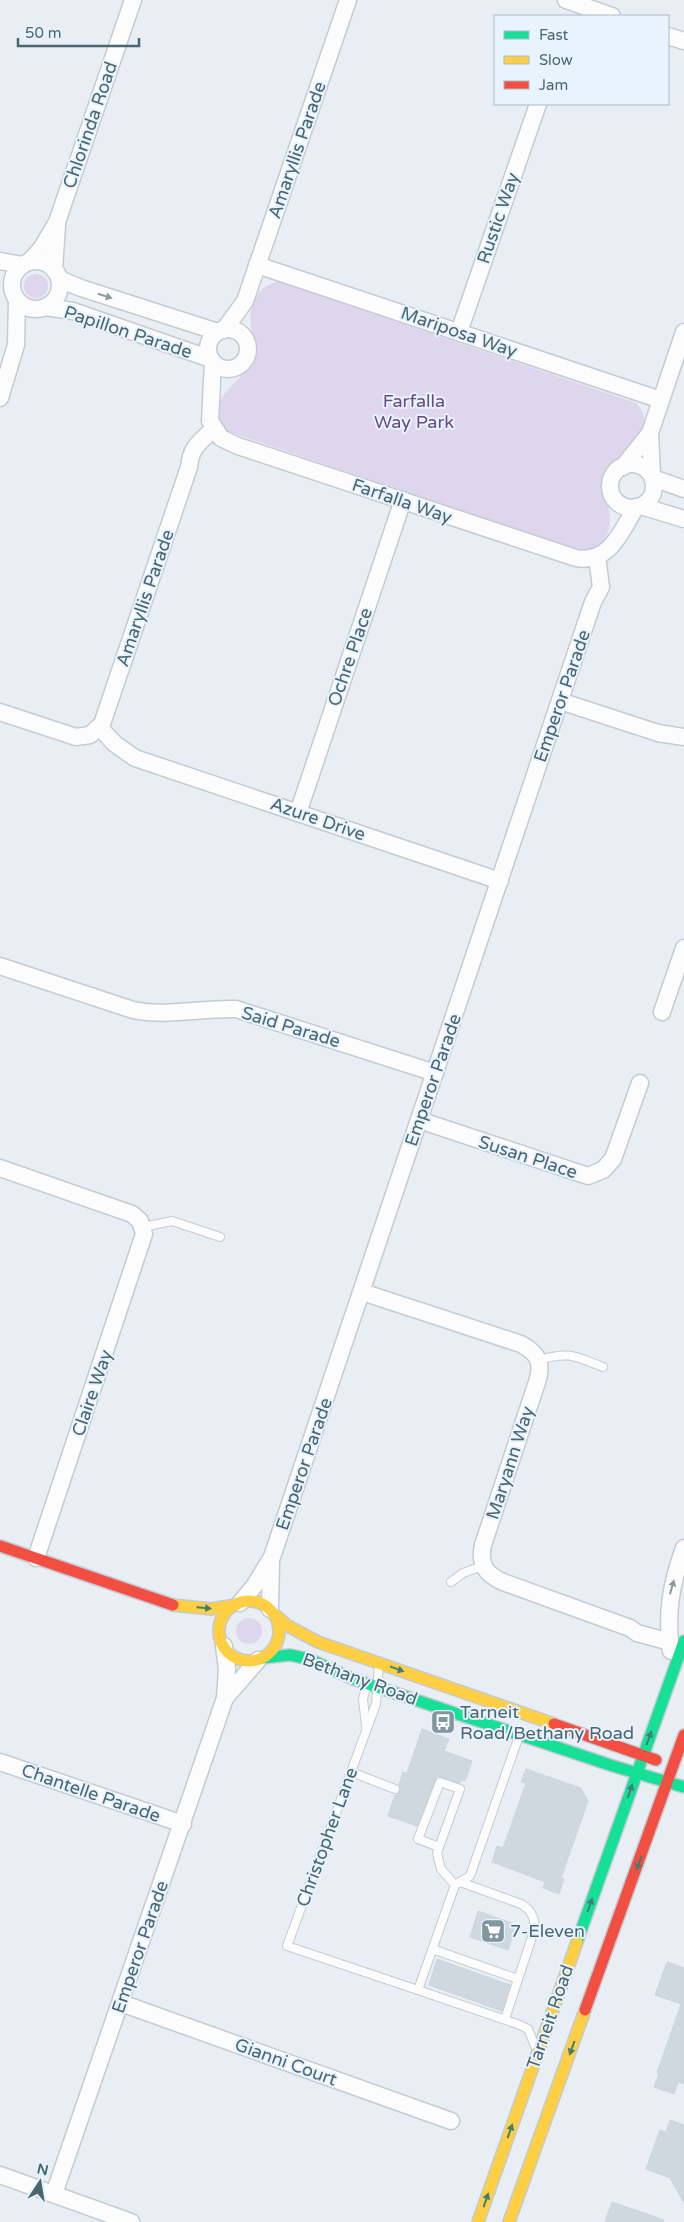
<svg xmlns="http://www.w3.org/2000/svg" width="684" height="2222" viewBox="0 0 684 2222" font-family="'Varela Round',sans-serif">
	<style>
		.green { fill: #ddd6ed }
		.building { fill: #ced8de; stroke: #cbd7dd }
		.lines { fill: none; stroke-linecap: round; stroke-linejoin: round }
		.lane-casing { stroke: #c4ccd1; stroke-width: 10 }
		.street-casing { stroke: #c4ccd1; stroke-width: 19 }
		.fast-casing { stroke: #c3cbd1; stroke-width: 14 }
		.slow-casing { stroke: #c3cbd1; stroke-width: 14 }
		.jam-casing { stroke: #c3cbd1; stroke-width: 14 }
		.lane { stroke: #fcfcfd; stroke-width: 8 }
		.street { stroke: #fcfcfd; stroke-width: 16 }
		.fast { stroke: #16e098; stroke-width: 11 }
		.slow { stroke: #ffcf43; stroke-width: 11 }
		.jam { stroke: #f24e42; stroke-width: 11 }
		.oneway { fill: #889aa1 }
		.oneway2 { fill: #407e78 }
		.labels { text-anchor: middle; stroke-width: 4; stroke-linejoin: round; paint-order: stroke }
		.street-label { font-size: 18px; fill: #4a6670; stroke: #e8f3fe }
		.park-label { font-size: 18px; fill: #6b4981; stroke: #e8f3fe }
		.poi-label { font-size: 18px; fill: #4a6670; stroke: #e8f3fe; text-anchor: start }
	</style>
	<rect width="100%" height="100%" fill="#e8eef4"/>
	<g class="green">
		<circle cx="36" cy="286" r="12"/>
		<path d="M280,282L636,403C662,430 619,453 607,474C595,497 630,526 591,551L570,548L227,431C197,399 248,380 255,358C258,347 253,339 251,328C248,307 257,283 280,282Z"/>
		<circle cx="249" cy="1631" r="13"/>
	</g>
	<g class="building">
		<polygon points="422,1729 449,1739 444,1751 472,1761 465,1781 461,1780 460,1783 437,1776 417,1826 388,1816 395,1795 400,1791 399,1785 403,1772 407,1773"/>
		<polygon points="526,1769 581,1788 588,1801 561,1878 564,1879 559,1894 543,1888 545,1882 492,1862 497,1846 503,1848 526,1783 521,1782"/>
		<polygon points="478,1911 517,1925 508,1950 470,1937"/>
		<polygon points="437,1959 510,1985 502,2011 429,1985"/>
		<polygon points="667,1962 684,1968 684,2084 678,2082 674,2094 654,2087 659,2073 657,2073 681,2004 655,1995"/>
		<polygon points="670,2120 684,2125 684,2203 670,2178 646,2169 660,2130 666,2132"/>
		<polygon points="612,2202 664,2220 663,2222 605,2222"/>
	</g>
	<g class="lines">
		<defs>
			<g id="lane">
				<polyline points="143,1227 172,1221 220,1237"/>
				<path d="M539,1360C570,1351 574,1356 603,1367"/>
				<polyline points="451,1582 463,1573 483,1566"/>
				<polyline points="379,1665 376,1704 287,1946 418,1990 455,1885 470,1876 519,1736"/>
				<polyline points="366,1726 363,1699 367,1685"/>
				<polyline points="351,1772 395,1789"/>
				<polyline points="439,1847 418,1839 440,1782 460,1789 437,1853 441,1869 455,1885"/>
				<path d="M460,1882L521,1904C531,1910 534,1916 535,1928L505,2019"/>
				<polyline points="432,1949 518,1979"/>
				<polyline points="418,1990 520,2025 528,2029 535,2046"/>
			</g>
			<g id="street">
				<polyline points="566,0 612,16"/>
				<polyline points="668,36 684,41"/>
				<circle cx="36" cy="285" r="24"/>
				<polyline points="0,261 22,265"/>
				<polyline points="30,261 41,249 57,222 133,0"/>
				<polyline points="257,265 661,400"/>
				<polyline points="54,270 57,225"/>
				<polyline points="59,279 81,288 218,332"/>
				<polyline points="45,307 73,311 211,359"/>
				<circle cx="228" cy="349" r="20"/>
				<polyline points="224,330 245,301 348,0"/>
				<polyline points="459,332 538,104"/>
				<path d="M213,362L210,421L221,438L238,446L576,558C609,564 621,532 636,507"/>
				<polyline points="0,398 16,345 17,300"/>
				<polyline points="650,433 652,476"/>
				<circle cx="632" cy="486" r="22"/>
				<polyline points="623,467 650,433 684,332"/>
				<polyline points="653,478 684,489"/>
				<polyline points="641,506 684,519"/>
				<polyline points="560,701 658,733 684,737"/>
				<path d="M0,712L76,737L90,735L102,724L189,467C191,446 200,443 213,429"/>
				<polyline points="99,727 115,744 135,758 500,881"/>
				<polyline points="298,813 403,500"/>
				<path d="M0,966L133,1010C167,1017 202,1008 236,1009L435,1073"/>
				<polyline points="662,1012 684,948"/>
				<polyline points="419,1120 588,1176 603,1170 613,1159 640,1083"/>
				<polyline points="0,1168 132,1214 140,1221 144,1234 36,1558"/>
				<path d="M362,1292L521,1344C539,1354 543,1363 537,1382L483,1545C479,1564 485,1574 503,1582L630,1628L637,1633L670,1642"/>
				<polyline points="240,1603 255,1585 272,1557 593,602 601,587 597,557"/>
				<polyline points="270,1609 271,1562"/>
				<path d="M671,1651C666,1612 671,1584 684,1548"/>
				<polyline points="225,1698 258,1660"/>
				<polyline points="0,1762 183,1824"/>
				<polyline points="121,2003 451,2121"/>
				<polyline points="0,2175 131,2222"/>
				<polyline points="54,2194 225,1698 227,1669 224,1646"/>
			</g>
			<g id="fast">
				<polyline points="262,1658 290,1655 309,1659 353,1679 613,1766 684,1787"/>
				<polyline points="577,1942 684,1641"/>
			</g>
			<g id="slow">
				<circle cx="249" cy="1631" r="30"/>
				<polyline points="173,1605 211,1609 236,1605"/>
				<polyline points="273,1613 288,1626 318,1642 554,1724"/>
				<polyline points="478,2222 577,1942"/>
				<polyline points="509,2222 585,2010"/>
			</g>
			<g id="jam">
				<polyline points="0,1546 173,1605"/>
				<polyline points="554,1724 656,1760"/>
				<polyline points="585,2010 684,1735"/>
			</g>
		</defs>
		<use href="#lane" class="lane-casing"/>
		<use href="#street" class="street-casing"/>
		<use href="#fast" class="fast-casing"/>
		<use href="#slow" class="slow-casing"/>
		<use href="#jam" class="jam-casing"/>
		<use href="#lane" class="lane"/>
		<use href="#street" class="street"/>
		<use href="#fast" class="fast"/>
		<use href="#slow" class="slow"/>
		<use href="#jam" class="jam"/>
	</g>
	<defs><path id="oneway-solid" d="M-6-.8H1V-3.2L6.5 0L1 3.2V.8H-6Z" transform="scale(1.25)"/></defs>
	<g class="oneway">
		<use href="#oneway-solid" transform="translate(105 296) rotate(18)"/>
		<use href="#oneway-solid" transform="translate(672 1587) rotate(-74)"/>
	</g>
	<g class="oneway2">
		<use href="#oneway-solid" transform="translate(204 1608) rotate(5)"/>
		<use href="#oneway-solid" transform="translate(397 1669) rotate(20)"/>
		<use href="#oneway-solid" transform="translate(649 1738) rotate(-70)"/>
		<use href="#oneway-solid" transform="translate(630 1791) rotate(-71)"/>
		<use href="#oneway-solid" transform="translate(639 1863) rotate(110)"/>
		<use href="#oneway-solid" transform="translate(590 1905) rotate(-71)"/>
		<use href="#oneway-solid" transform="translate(572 2048) rotate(110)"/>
		<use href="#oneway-solid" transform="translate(510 2131) rotate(-71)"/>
		<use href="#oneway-solid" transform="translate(486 2200) rotate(-71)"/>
	</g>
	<defs>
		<symbol id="bus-square" viewBox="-11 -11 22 22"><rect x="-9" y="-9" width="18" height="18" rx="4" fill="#81969e" stroke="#e8f3fe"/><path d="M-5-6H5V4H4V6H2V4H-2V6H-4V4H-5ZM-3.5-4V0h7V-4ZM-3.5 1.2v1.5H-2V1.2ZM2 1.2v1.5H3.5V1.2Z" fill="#fff"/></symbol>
		<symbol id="supermarket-square" viewBox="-11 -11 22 22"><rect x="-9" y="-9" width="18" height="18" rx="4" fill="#81969e" stroke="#e8f3fe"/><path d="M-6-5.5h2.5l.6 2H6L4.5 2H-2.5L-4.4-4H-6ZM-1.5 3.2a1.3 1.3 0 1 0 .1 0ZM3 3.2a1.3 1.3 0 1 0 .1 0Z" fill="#fff"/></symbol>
	</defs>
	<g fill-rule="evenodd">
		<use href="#bus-square" x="429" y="1708" width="28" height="28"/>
		<use href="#supermarket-square" x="479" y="1917" width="28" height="28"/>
	</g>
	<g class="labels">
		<g class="street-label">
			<text transform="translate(90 125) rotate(-71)" y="6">Chlorinda Road</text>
			<text transform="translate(297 150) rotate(-71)" y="6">Amaryllis Parade</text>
			<text transform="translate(498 218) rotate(-71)" y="6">Rustic Way</text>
			<text transform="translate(128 332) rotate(18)" y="6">Papillon Parade</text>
			<text transform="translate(459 332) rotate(19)" y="6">Mariposa Way</text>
			<text transform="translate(402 501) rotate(19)" y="6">Farfalla Way</text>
			<text transform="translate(145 598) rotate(-71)" y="6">Amaryllis Parade</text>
			<text transform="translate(350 657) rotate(-71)" y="6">Ochre Place</text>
			<text transform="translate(562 696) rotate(-71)" y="6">Emperor Parade</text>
			<text transform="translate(318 819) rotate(19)" y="6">Azure Drive</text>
			<text transform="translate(291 1027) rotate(17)" y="6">Said Parade</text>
			<text transform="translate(433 1080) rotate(-71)" y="6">Emperor Parade</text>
			<text transform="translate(528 1157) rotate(18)" y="6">Susan Place</text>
			<text transform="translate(92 1393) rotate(-71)" y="6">Claire Way</text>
			<text transform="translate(510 1463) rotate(-72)" y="6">Maryann Way</text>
			<text transform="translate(304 1464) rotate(-71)" y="6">Emperor Parade</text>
			<text transform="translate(360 1679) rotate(20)" y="6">Bethany Road</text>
			<text transform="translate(91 1793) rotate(19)" y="6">Chantelle Parade</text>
			<text transform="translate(327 1837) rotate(-70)" y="6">Christopher Lane</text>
			<text transform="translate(140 1947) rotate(-71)" y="6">Emperor Parade</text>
			<text transform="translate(550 2017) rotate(-71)" y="6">Tarneit Road</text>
			<text transform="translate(286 2062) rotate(20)" y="6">Gianni Court</text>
		</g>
		<g class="park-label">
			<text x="414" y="407">Farfalla<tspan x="414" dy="21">Way Park</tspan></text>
		</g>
		<g class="poi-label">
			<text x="460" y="1718">Tarneit<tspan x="460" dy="21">Road/Bethany Road</tspan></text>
			<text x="510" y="1937">7-Eleven</text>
		</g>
	</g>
	<rect x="494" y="15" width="175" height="90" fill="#e8f3fe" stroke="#a9bbc5"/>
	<rect x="504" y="31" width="25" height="8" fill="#16e098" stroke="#a9bbc5"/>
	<text x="539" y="40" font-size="15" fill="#4a6670">Fast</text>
	<rect x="504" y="56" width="25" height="8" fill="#ffcf43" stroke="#a9bbc5"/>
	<text x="539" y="65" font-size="15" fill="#4a6670">Slow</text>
	<rect x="504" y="81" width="25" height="8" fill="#f24e42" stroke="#a9bbc5"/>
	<text x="539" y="90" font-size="15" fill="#4a6670">Jam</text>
	<g transform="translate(40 2182) rotate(12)" stroke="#e8f3fe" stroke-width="4" paint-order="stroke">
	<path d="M0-4L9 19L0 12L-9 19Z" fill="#4a6670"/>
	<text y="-8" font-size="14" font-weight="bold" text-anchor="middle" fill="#4a6670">N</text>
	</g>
	<path d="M18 38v8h121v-8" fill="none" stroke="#4a6670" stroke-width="2.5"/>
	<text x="25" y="38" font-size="15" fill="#4a6670" stroke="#e8f3fe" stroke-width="4" paint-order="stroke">50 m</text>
</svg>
